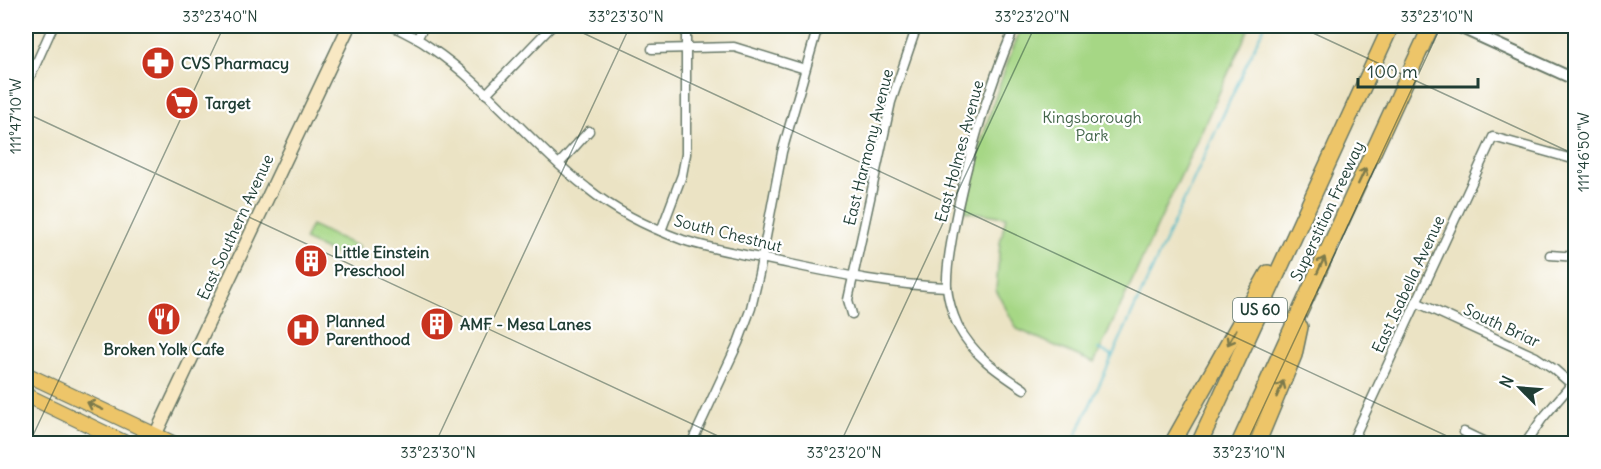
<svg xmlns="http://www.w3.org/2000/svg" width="1601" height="469" viewBox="0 0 1601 469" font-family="Delius,sans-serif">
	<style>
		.green { fill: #a6d785; stroke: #628a5c; stroke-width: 1.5 }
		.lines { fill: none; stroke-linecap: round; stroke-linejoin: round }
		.stream { stroke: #49b7c4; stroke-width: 2 }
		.minor-casing { stroke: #676; stroke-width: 11 }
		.tertiary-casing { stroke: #676; stroke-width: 14 }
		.secondary-casing { stroke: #676; stroke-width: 15 }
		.primary-casing { stroke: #676; stroke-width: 16 }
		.motorway-casing { stroke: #676; stroke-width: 18 }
		.minor { stroke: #fff; stroke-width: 8 }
		.tertiary { stroke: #fff; stroke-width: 10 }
		.secondary { stroke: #f8e8c3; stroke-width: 12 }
		.primary { stroke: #edc569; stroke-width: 14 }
		.motorway { stroke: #edc569; stroke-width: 15 }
		.oneway { stroke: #7c7a4c }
		.ticks { fill: none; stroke: #1f3d34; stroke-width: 1.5; stroke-opacity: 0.45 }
		.labels { text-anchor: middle; stroke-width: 4.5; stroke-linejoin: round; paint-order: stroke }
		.shield { fill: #fff; stroke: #627771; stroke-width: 1.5 }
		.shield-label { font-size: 15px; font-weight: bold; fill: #1f3d34 }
		.poi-label { font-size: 16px; font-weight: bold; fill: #1f3d34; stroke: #fff; text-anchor: start }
		.park-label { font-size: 16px; fill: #416448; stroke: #fff }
		.street-label { font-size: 16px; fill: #1f3d34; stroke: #fff }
		.neatline { fill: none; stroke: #1f3d34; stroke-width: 2 }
		.ticks-label { font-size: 15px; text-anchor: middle; fill: #1f3d34 }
	</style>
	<rect width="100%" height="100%" fill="#fff"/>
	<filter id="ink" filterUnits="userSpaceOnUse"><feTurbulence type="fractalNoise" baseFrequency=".0167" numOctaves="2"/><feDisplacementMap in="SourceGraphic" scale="12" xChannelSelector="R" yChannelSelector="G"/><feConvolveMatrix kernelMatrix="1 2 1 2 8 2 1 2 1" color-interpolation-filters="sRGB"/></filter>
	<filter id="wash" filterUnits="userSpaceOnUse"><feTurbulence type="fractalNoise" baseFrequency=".008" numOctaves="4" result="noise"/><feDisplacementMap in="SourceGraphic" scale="24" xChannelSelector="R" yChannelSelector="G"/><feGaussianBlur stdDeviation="1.35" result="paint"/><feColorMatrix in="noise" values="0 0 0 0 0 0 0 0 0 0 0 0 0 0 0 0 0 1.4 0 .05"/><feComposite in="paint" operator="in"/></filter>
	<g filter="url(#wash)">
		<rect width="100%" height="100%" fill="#ebe3c4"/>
		<g class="green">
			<path d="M1022,26H1250L1094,363L1017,329L996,290L1000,243L1006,217L964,211C978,147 997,86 1022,26Z"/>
			<polygon points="311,225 359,247 352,262 304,240"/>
		</g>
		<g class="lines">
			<g class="stream">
				<polyline points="1098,349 1112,355"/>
				<polyline points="1072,444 1264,26"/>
			</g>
		</g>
	</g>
	<g filter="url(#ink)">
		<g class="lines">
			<defs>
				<g id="minor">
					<path d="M392,26C405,32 419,39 431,48C489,87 532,146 587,188C614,210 650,228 683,240C717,251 754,256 790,264C842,275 893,285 947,287"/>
					<path d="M1015,26C987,92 966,161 953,232C950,250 946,269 947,287C948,299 953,315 958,326C974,356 997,371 1024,389"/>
					<polyline points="417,39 424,26"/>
					<polyline points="652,49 734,47 805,69"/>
					<polyline points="26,86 53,26"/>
					<polyline points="486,94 552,26"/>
					<polyline points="559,164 589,131"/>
					<polyline points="661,231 682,175 686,154 686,26"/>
					<polyline points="1550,255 1576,257"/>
					<polyline points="1416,302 1536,357 1554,369 1570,383"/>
					<polyline points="852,314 848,300 891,102 917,26"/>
					<polyline points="1464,432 1489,444"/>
					<polyline points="691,444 738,343 751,308 759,274 782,152 818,26"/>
					<polyline points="1351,444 1493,137 1576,160"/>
					<polyline points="1525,444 1542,419 1576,379"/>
				</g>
				<polyline id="tertiary" points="1457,26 1576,80"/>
				<polyline id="secondary" points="151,444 349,26"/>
				<g id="primary">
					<polyline points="26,374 175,444"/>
					<polyline points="26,395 128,444"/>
				</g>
				<g id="motorway">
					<polyline points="1172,444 1268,273"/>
					<polyline points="1199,444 1391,26"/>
					<polyline points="1239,444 1431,26"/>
					<polyline points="1257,444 1294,355 1300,327"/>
				</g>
			</defs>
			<use href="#minor" class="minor-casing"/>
			<use href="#tertiary" class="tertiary-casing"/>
			<use href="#secondary" class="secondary-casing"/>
			<use href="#primary" class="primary-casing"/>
			<use href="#motorway" class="motorway-casing"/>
			<use href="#minor" class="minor"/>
			<use href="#tertiary" class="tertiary"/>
			<use href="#secondary" class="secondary"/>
			<use href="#primary" class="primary"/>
			<use href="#motorway" class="motorway"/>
		</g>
		<defs><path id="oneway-shaft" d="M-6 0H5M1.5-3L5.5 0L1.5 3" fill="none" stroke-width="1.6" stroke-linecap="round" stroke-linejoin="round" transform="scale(1.5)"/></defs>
		<g class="oneway">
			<use href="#oneway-shaft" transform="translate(1362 176) rotate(-65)"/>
			<use href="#oneway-shaft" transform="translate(1321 265) rotate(-65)"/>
			<use href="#oneway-shaft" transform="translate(1232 337) rotate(119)"/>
			<use href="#oneway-shaft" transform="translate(1280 389) rotate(-67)"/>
			<use href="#oneway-shaft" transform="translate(95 406) rotate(-155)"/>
		</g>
	</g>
	<path class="ticks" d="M568,26L1464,444M1298,26L1576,155M26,113L735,444M29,444L224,26M435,444L630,26M840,444L1035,26M1246,444L1441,26"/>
	<defs>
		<symbol id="pharmacy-disc" viewBox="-11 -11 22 22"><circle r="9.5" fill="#c8321e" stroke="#fff"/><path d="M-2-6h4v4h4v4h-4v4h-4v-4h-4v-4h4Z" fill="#fff"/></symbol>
		<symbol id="supermarket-disc" viewBox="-11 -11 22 22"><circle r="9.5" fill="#c8321e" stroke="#fff"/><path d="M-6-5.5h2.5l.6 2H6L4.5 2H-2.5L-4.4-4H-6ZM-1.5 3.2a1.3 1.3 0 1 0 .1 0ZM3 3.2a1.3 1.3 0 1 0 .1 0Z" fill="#fff"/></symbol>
		<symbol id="building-disc" viewBox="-11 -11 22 22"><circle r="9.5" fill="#c8321e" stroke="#fff"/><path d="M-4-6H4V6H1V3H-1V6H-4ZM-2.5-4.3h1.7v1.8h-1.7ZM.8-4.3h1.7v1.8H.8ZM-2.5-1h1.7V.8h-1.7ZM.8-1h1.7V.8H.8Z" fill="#fff"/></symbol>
		<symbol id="restaurant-disc" viewBox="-11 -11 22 22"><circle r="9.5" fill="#c8321e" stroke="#fff"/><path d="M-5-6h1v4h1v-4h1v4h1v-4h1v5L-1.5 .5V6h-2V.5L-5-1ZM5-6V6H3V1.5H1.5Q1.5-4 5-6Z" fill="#fff"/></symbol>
		<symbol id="hospital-disc" viewBox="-11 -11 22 22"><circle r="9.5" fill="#c8321e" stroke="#fff"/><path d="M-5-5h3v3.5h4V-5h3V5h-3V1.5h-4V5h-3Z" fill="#fff"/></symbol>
	</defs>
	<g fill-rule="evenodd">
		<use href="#pharmacy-disc" x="139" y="44" width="38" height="38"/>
		<use href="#supermarket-disc" x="163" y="84" width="38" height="38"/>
		<use href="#building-disc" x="292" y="242" width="38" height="38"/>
		<use href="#restaurant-disc" x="145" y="300" width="38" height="38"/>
		<use href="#building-disc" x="418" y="305" width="38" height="38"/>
		<use href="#hospital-disc" x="284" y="311" width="38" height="38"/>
	</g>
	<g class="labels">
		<rect class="shield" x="1233" y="298" width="54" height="24" rx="4.5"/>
		<g class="shield-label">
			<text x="1260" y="315">US 60</text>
		</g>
		<g class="poi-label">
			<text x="181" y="69">CVS Pharmacy</text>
			<text x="205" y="109">Target</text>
			<text x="334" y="258">Little Einstein<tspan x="334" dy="18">Preschool</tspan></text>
			<text x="326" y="327">Planned<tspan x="326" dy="18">Parenthood</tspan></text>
			<text x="460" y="330">AMF - Mesa Lanes</text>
			<text x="164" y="355" text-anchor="middle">Broken Yolk Cafe</text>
		</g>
		<g class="park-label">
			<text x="1092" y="123">Kingsborough<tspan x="1092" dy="18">Park</tspan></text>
		</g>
		<g class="street-label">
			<text transform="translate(868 147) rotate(-76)" y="6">East Harmony Avenue</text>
			<text transform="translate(959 151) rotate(-75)" y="6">East Holmes Avenue</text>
			<text transform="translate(1327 211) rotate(-65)" y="6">Superstition Freeway</text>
			<text transform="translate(235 227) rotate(-65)" y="6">East Southern Avenue</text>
			<text transform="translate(728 233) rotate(14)" y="6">South Chestnut</text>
			<text transform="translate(1408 284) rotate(-65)" y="6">East Isabella Avenue</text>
			<text transform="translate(1502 325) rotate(25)" y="6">South Briar</text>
		</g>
	</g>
	<rect width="1601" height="469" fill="none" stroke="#fff" stroke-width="66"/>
	<g transform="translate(1520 388) rotate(295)" stroke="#ffffff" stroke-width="4.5" paint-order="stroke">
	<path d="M0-4.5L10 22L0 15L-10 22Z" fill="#1f3d34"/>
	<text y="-9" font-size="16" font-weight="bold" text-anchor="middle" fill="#1f3d34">N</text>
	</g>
	<path d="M1358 78v9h120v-9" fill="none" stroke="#1f3d34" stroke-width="3"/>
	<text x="1367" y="78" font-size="18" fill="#1f3d34" stroke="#ffffff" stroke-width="4.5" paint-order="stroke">100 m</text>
	<rect x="33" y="33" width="1535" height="403" class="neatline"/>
	<g class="ticks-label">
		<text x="220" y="22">33°23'40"N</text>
		<text x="626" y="22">33°23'30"N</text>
		<text x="1032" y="22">33°23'20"N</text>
		<text x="1437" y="22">33°23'10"N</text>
		<text transform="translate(16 116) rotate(-90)" y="5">111°47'10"W</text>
		<text transform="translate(1584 152) rotate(-90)" y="5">111°46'50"W</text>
		<text x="438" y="458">33°23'30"N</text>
		<text x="844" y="458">33°23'20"N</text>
		<text x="1249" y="458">33°23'10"N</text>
	</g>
</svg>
